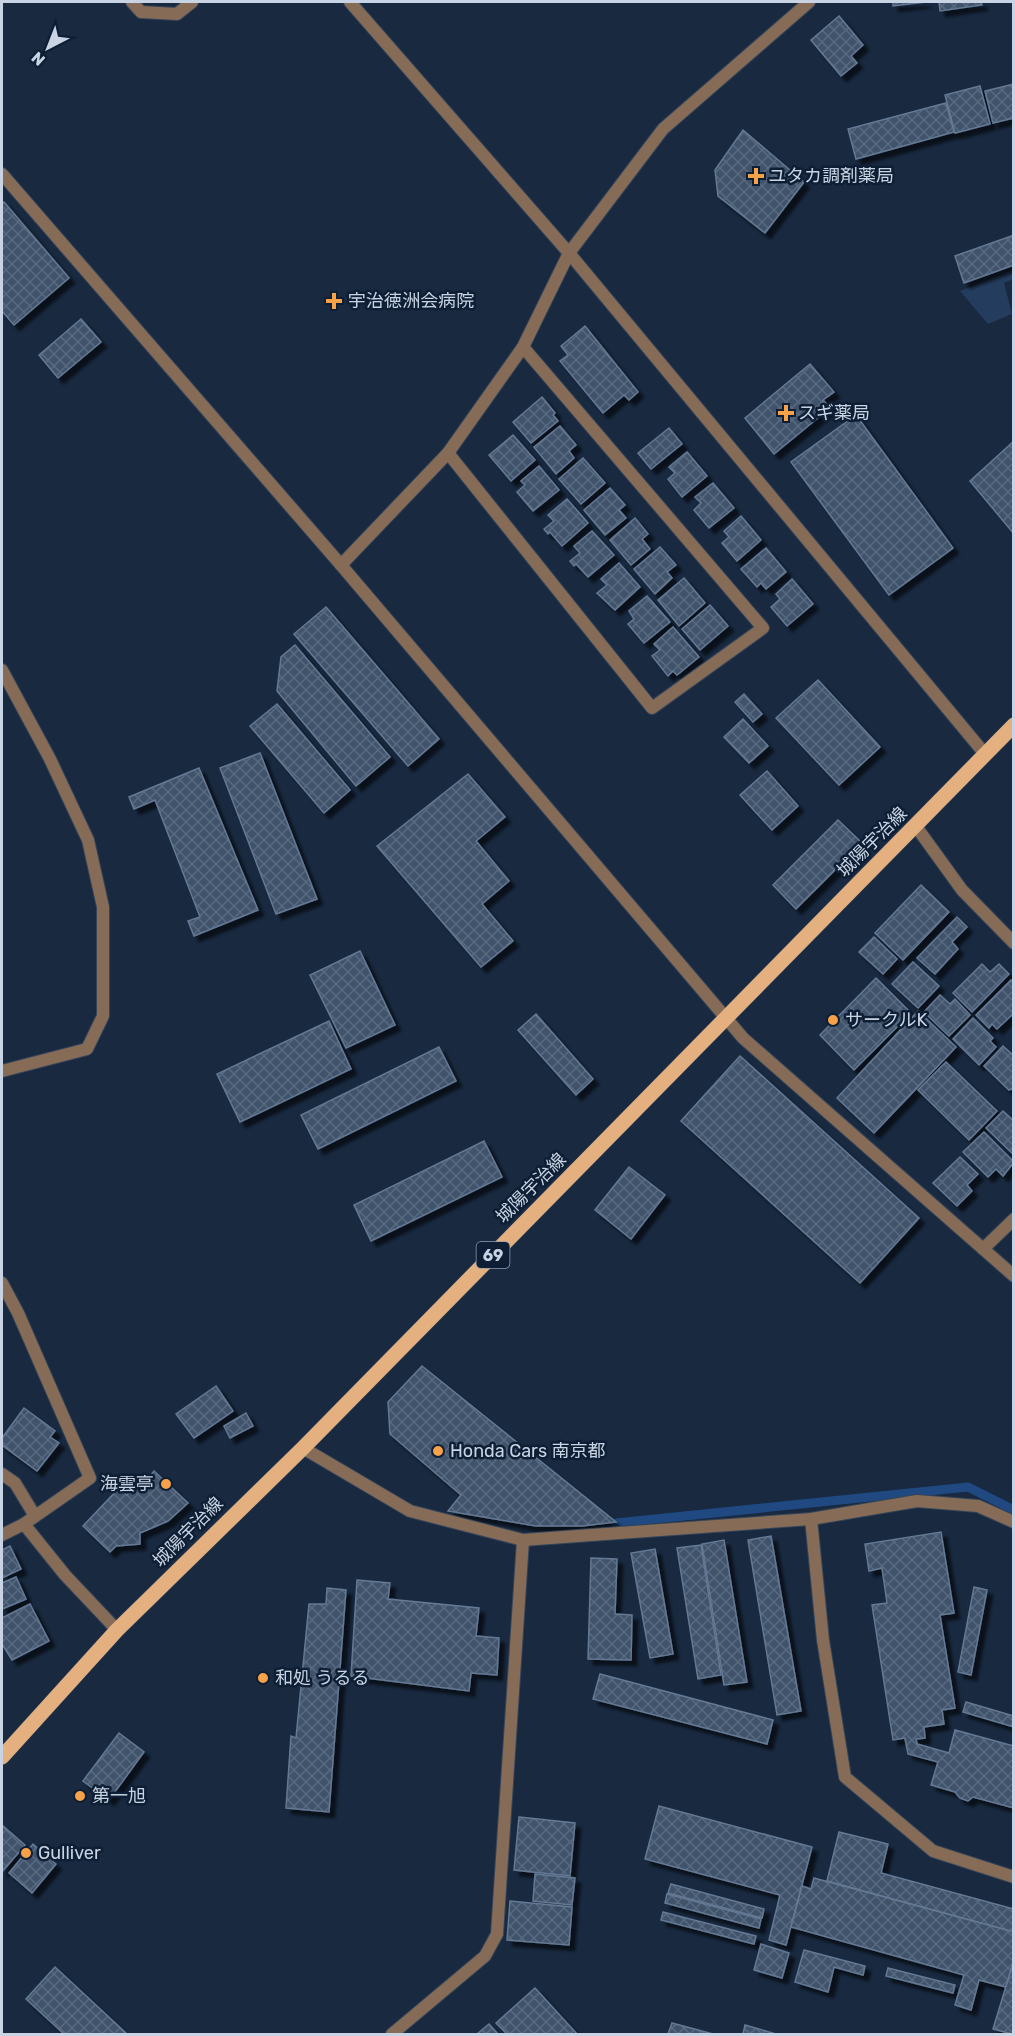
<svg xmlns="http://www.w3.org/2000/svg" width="1015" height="2036" viewBox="0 0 1015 2036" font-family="Rubik,'Noto Sans JP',sans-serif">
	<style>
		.grass { fill: #243d5e }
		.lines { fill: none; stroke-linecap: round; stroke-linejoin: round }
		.stream { stroke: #1f4980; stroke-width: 9 }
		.building { fill: url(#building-cross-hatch); stroke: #647994; stroke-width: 1.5; filter: url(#shadow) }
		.service-casing { stroke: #34445a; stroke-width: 14 }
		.minor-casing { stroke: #34445a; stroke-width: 14 }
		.tertiary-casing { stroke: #34445a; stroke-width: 14 }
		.primary-casing { stroke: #34445a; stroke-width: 16 }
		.service { stroke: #866c56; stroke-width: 12 }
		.minor { stroke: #866c56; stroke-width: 12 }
		.tertiary { stroke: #866c56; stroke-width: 12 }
		.primary { stroke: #e4b080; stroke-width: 15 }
		.poi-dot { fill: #f7a149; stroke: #0e1f35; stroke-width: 2 }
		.labels { text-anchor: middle; stroke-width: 5; stroke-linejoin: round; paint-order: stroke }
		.shield { fill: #0e1f35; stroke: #909daf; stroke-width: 1.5 }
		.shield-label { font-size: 16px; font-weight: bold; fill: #c8d3e3 }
		.poi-label { font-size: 18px; fill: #c8d3e3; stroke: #0e1f35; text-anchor: start }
		.street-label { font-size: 18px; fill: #c8d3e3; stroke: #0e1f35 }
	</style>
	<defs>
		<pattern id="building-cross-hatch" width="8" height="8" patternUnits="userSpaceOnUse" patternTransform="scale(1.5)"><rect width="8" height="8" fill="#3f526b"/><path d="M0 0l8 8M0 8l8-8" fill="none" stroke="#596a80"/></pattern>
		<filter id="shadow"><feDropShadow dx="5.5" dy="5.5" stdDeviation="1.5" flood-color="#0009"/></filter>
	</defs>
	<rect width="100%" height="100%" fill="#182940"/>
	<polygon class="grass" points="1013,270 1013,279 1004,283 1012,314 988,324 960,291"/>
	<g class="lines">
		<polyline class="stream" points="616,1523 968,1487 1014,1510"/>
	</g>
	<g class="building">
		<polygon points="893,2 926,2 893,6"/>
		<polygon points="939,2 981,2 982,5 940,11"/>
		<polygon points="839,16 863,45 851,56 857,63 841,76 811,40"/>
		<polygon points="1014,84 1014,118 993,123 985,91"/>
		<polygon points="980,86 990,124 955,133 945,95"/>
		<polygon points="946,103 954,132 856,159 848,129"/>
		<polygon points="743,130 804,182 765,233 718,196 715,170"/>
		<polygon points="4,202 69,278 14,325 2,311 2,205"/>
		<polygon points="1014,235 1014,265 964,283 955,256"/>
		<polygon points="81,319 101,342 58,378 39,355"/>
		<polygon points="585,326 638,392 629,400 624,395 603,413 560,361 568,355 561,346"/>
		<polygon points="810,364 834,392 823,400 830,408 774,454 745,418"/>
		<polygon points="542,397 555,413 553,415 558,421 531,443 513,422"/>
		<polygon points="856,415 953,548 889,595 791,462"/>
		<polygon points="560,426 576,445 569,451 574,458 556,474 534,447"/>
		<polygon points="669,428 682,444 651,469 638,453"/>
		<polygon points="513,435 535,460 511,481 489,455"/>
		<polygon points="1014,441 1014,534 970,481"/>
		<polygon points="687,452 707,476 682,497 668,479 675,473 669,467"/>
		<polygon points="583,458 605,483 581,504 559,479"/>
		<polygon points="539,466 559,490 533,511 517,492 525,485 521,481"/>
		<polygon points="713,483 734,508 709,528 694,510 701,503 695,497"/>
		<polygon points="610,488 625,505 619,510 626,518 605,535 584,510"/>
		<polygon points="567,499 588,523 562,546 550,532 548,534 544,529 554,521 548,515"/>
		<polygon points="741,516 761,540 737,561 722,543 729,537 724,531"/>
		<polygon points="635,518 648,534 642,539 650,549 631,565 610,540"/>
		<polygon points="592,531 614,555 588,577 576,564 574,566 570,561 580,553 574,546"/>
		<polygon points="660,547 676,565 667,572 672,578 655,594 634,569"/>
		<polygon points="766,548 786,572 766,589 761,583 757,587 741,569"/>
		<polygon points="619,563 640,587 615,610 597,593 607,585 601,579"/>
		<polygon points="684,578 705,603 679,626 658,600"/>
		<polygon points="792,579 813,604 787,626 771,607 780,599 776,594"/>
		<polygon points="647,596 670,622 644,643 628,624 634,619 629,611"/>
		<polygon points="710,605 728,626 700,650 682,629"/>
		<polygon points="326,607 439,739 408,766 294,634"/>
		<polygon points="673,627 699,657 677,675 673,671 668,676 652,656 660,650 654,644"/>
		<polygon points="295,645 390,757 356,786 277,691 281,657"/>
		<polygon points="818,680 880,747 839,785 776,718"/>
		<polygon points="744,694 762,714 753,722 735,702"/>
		<polygon points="277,704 350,790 324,813 250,726"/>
		<polygon points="743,719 768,746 749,763 724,737"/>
		<polygon points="260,753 317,899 276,914 220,768"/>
		<polygon points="199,768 258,910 194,936 188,921 200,917 155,800 134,809 129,797"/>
		<polygon points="767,771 798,806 772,830 740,795"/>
		<polygon points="468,774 505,817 476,841 509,881 482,904 513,941 481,967 377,846"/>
		<polygon points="838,820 862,843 796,909 773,885"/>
		<polygon points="921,885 949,912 903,960 875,933"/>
		<polygon points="957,917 967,927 952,942 958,949 935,974 917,958"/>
		<polygon points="874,937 897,959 883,974 859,952"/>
		<polygon points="360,951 395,1025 346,1048 310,975"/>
		<polygon points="913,962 939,986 918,1008 892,984"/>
		<polygon points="982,964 990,972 999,964 1009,974 972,1012 953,993"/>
		<polygon points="876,978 911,1013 854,1070 820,1035"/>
		<polygon points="1011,980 1014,983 1014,1013 997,1029 992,1024 989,1028 976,1015"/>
		<polygon points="940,995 950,1004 955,999 970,1015 949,1036 924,1012"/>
		<polygon points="918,1011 956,1047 874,1133 837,1098"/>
		<polygon points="536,1014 593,1079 576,1095 518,1030"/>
		<polygon points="973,1018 993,1038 990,1041 996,1047 979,1065 953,1039"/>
		<polygon points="329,1021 351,1069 240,1122 217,1074"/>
		<polygon points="1003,1046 1014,1056 1014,1088 1009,1090 984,1066"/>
		<polygon points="439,1047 456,1081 318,1149 301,1115"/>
		<polygon points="740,1056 919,1218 860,1283 681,1121"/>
		<polygon points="946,1062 997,1111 969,1140 918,1090"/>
		<polygon points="1003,1111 1014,1121 1014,1155 986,1128"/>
		<polygon points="984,1132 1014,1162 1003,1176 996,1169 988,1177 963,1152"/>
		<polygon points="484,1141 502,1177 371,1241 354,1205"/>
		<polygon points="960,1157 978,1174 967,1185 972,1191 957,1206 933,1183"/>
		<polygon points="629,1167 665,1195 631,1239 595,1210"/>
		<polygon points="422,1366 616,1522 582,1526 536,1526 448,1511 461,1495 390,1434 388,1402"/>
		<polygon points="216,1386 233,1411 194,1438 176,1414"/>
		<polygon points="24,1408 55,1431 50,1437 59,1443 37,1471 2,1445 2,1438"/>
		<polygon points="246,1413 253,1426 230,1438 224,1426"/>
		<polygon points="154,1471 188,1503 168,1521 140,1533 140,1544 116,1546 110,1552 83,1526 119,1488 127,1495 142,1478 146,1481"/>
		<polygon points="941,1532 954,1613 940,1615 955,1708 942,1710 944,1724 924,1727 925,1738 916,1739 917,1744 949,1753 955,1730 1014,1746 1014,1808 973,1797 968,1801 960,1798 955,1792 931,1785 938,1762 908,1754 905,1738 893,1740 872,1605 887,1603 882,1568 869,1571 865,1544"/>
		<polygon points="771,1536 801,1711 777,1715 748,1540"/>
		<polygon points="724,1540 747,1682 724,1685 702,1544"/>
		<polygon points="701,1545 721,1675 698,1679 677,1548"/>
		<polygon points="10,1546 21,1569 2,1578 2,1550"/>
		<polygon points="655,1549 673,1654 650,1658 631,1553"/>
		<polygon points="591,1558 617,1559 615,1614 632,1615 631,1660 588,1659"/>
		<polygon points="16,1577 26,1599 2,1609 2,1583"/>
		<polygon points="357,1580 390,1583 388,1599 479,1608 476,1636 499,1638 497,1675 471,1673 469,1691 351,1676"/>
		<polygon points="974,1587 987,1590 971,1675 958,1672"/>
		<polygon points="327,1588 346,1590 329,1812 286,1808 291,1736 296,1738 309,1604 326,1604"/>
		<polygon points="30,1604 49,1641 12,1660 2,1644 2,1618"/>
		<polygon points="600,1674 773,1720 767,1744 593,1699"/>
		<polygon points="966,1702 1014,1716 1014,1727 963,1712"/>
		<polygon points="119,1733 144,1752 109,1800 83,1781"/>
		<polygon points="659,1806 812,1847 786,1945 769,1940 780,1895 645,1859"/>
		<polygon points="519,1817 575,1823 570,1876 514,1870"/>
		<polygon points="2,1825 25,1845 2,1872"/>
		<polygon points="839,1832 888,1844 881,1873 1014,1909 1014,1932 827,1881"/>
		<polygon points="33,1844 56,1864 32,1893 9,1873"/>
		<polygon points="535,1874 575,1878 572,1905 533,1901"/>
		<polygon points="814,1878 1014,1932 1014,1960 1006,1987 979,1980 971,2010 955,2005 964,1975 791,1927 802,1886 811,1889"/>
		<polygon points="671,1884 764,1909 762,1918 668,1893"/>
		<polygon points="667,1894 761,1919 759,1928 665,1903"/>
		<polygon points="510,1901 572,1907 569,1945 507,1940"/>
		<polygon points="663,1912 756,1936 754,1944 661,1920"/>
		<polygon points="761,1944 789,1953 782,1978 754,1970"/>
		<polygon points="804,1950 865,1966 863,1975 834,1967 828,1992 795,1982"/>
		<polygon points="1014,1960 1014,2034 1012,2034 993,2029"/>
		<polygon points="55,1967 127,2034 64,2034 26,1999"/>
		<polygon points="888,1968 955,1985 953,1993 886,1976"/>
		<polygon points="535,1988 577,2034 507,2034 496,2023"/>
		<polygon points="672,2023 713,2034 668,2034"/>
		<polygon points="489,2024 498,2034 477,2034"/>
		<polygon points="745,2025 776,2034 743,2034"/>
	</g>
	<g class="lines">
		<defs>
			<g id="service">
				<polyline points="132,2 141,12 177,14 192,2"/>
				<polyline points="350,2 569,253"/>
				<polyline points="2,1474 15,1483 35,1516"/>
				<polyline points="811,1519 823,1640 845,1777 933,1851 1014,1877"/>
			</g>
			<g id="minor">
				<polyline points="2,174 341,565 743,1038 1014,1276"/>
				<polyline points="448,453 652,708 763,628 523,347"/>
				<polyline points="341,565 448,453 523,347 569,253 663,129 809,2"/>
				<polyline points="2,670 50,759 88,840 103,907 103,1016 87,1049 2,1071"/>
				<polyline points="915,825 962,890 1014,943"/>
				<polyline points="983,1249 1014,1219"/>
				<polyline points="2,1283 18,1313 90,1478 24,1524 2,1535"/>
				<polyline points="303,1448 410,1511 523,1540 811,1519 917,1501 978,1506 1014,1522"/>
				<polyline points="24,1524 65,1575 117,1630"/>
				<polyline points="392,2034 485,1956 497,1934 523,1540"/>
			</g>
			<polyline id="tertiary" points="569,253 985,754"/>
			<polyline id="primary" points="2,1757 117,1630 303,1448 1014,725"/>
		</defs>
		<use href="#service" class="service-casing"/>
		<use href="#minor" class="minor-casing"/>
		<use href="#tertiary" class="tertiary-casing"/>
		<use href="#primary" class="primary-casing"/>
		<use href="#service" class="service"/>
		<use href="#minor" class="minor"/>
		<use href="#tertiary" class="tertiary"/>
		<use href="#primary" class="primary"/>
	</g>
	<g class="poi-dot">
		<path d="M753 167h6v6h6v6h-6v6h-6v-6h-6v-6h6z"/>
		<path d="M331 292h6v6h6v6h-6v6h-6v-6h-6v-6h6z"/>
		<path d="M783 404h6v6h6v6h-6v6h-6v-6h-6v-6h6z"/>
		<circle cx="833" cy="1020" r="6"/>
		<circle cx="438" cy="1451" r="6"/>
		<circle cx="166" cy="1484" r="6"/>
		<circle cx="263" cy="1678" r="6"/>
		<circle cx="80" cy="1796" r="6"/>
		<circle cx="26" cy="1853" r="6"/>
	</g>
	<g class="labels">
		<rect class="shield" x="476.5" y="1242" width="33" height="26" rx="4.5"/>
		<g class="shield-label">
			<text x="493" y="1261">69</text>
		</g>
		<g class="poi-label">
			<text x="768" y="182">ユタカ調剤薬局</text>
			<text x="348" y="307">宇治徳洲会病院</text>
			<text x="798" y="419">スギ薬局</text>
			<text x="845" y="1026">サークルK</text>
			<text x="450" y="1457">Honda Cars 南京都</text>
			<text x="154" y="1490" text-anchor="end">海雲亭</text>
			<text x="275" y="1684">和処 うるる</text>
			<text x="92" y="1802">第一旭</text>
			<text x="38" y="1859">Gulliver</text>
		</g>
		<g class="street-label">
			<text transform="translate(872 842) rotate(-45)" y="6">城陽宇治線</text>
			<text transform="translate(531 1188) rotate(-45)" y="6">城陽宇治線</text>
			<text transform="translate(188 1532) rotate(-45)" y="6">城陽宇治線</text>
		</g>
	</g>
	<rect width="1015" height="2036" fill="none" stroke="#c8d3e3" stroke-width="6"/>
	<g transform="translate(48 48) rotate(222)" stroke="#0e1f35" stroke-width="4.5" paint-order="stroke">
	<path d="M0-4.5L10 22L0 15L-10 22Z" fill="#c8d3e3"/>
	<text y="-9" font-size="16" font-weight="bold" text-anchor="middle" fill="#c8d3e3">N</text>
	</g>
</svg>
